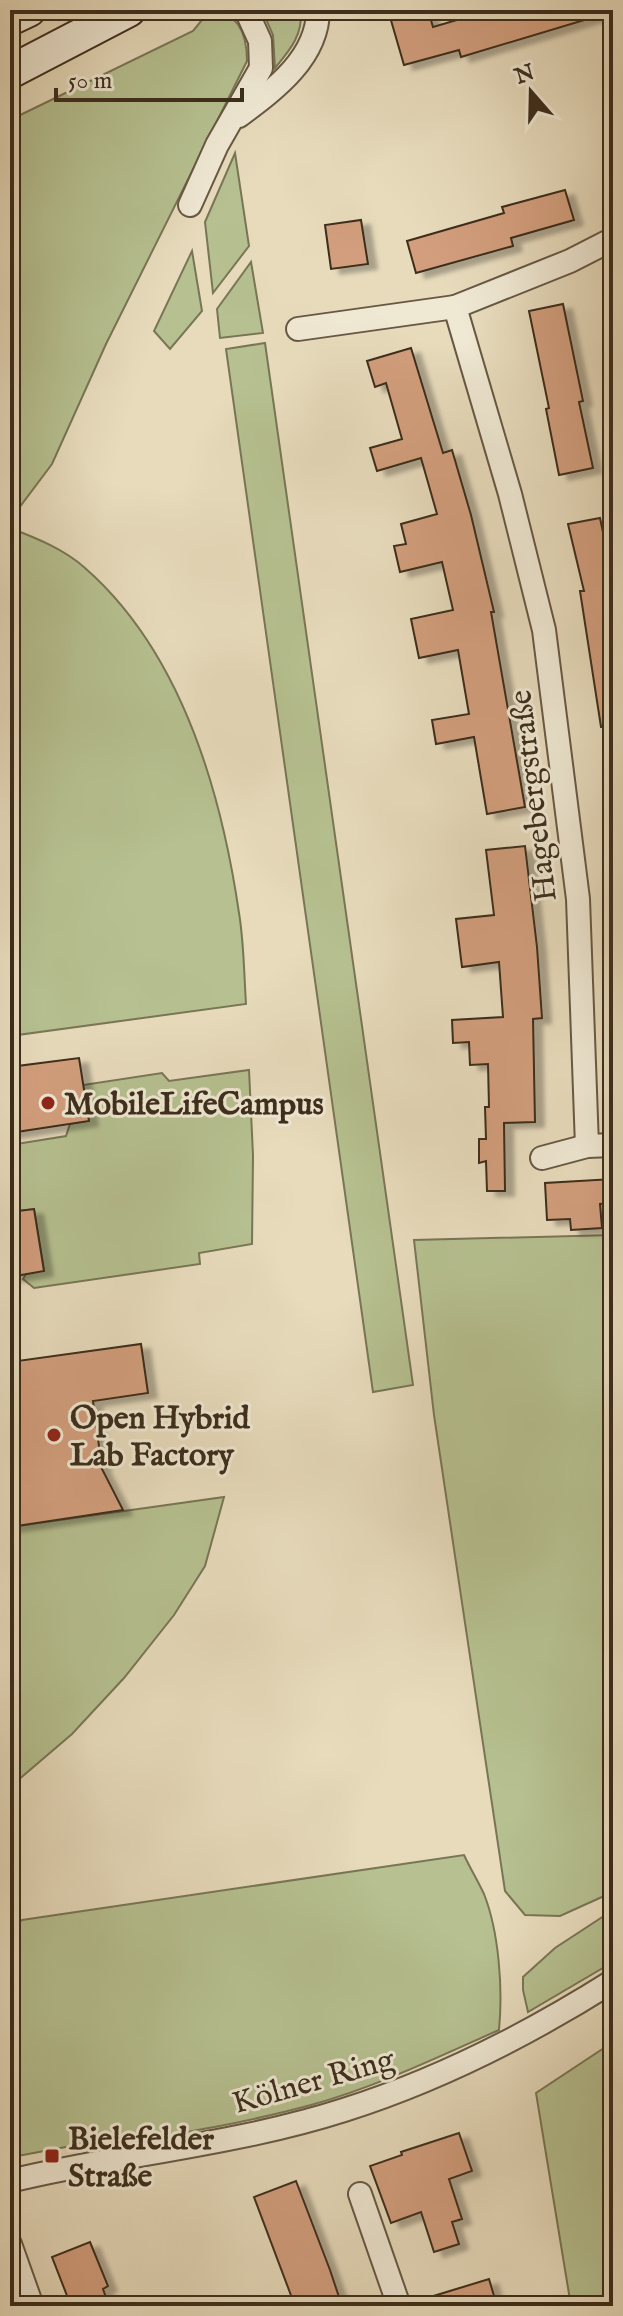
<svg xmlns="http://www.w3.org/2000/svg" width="623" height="2316" viewBox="0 0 623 2316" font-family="'IM FELL English',serif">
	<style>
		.green { fill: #b6c090; stroke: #797656; stroke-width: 2 }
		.building { fill: #d29e7d; stroke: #3c2d1c; stroke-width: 2; filter: url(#shadow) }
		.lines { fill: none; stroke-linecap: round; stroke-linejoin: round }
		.minor-casing { stroke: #675844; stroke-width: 26 }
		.secondary-casing { stroke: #3c2d1c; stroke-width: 36 }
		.minor { stroke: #efe8d3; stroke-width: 22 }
		.secondary { stroke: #efe8d3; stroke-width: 32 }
		.poi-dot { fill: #8f2418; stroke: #efe8d3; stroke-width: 3 }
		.labels { text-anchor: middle; stroke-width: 6; stroke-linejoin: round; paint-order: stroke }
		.street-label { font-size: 32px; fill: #3c2d1c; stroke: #efe8d3 }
		.poi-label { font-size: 32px; font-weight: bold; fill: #3c2d1c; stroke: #efe8d3; text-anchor: start }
	</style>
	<defs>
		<filter id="shadow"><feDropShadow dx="9" dy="5" stdDeviation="2" flood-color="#0004"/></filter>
	</defs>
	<rect width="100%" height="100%" fill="#e7dbbc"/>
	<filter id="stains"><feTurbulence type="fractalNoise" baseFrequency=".0025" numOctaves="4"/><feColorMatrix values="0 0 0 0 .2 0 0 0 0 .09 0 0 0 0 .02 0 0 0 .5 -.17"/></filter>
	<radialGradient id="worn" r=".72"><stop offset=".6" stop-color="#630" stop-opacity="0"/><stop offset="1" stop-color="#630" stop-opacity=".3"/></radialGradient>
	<g class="green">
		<path d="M210,10C239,12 247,36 247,61L106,344L52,464L10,520V120L193,31Z"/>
		<path d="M262,10H301C303,35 290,50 275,68L273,35Z"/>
		<polygon points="235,153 249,246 213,293 205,222"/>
		<polygon points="192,251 202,311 170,349 154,331"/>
		<polygon points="251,262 263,333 220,338 217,309"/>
		<polygon points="265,343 413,1385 373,1392 226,349"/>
		<path d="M10,528C36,538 64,549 85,568C181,652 221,790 239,913C244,943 244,974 246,1004L10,1036Z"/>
		<polygon points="249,1070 253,1155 252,1244 199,1253 200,1264 34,1288 23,1279 26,1274 44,1270 34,1209 10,1212 10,1145 66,1136 70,1124 88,1121 83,1085 162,1073 169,1081"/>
		<polygon points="613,1235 613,1892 560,1916 525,1915 505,1891 434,1415 414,1240"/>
		<polygon points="224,1497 205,1566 174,1615 124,1678 72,1734 10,1787 10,1527"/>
		<path d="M464,1855C470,1868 478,1881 484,1894C499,1932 503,1989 499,2030C438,2057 376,2087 311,2105C241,2124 171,2135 100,2147L98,2141L12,2157L13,2166L10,2167V1930L22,1920Z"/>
		<polygon points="613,1910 613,1962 528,2012 523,1990 523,1977 555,1948"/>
		<polygon points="613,2042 613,2306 571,2306 536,2093"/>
	</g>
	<g class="building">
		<polygon points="388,10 428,10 433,27 491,10 600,10 601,15 461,57 459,50 404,65"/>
		<polygon points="565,190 574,220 511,238 513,246 416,273 407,241 504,213 502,207"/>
		<polygon points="361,220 368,264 331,269 325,225"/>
		<polygon points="563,304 583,401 579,402 593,468 559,475 546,409 549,408 529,311"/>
		<polygon points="411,348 443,453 452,450 471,515 494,612 491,612 525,807 487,814 474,737 436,744 432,720 469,714 458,650 419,658 411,619 453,610 442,562 400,572 394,546 406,544 401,524 437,514 421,458 377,471 370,448 402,439 386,383 375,387 367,361"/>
		<polygon points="600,518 613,580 613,726 601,727 580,591 584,591 568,524"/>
		<polygon points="525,846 537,947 542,1018 533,1019 535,1122 504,1123 505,1191 487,1191 486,1161 479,1163 479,1139 486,1139 485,1107 489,1107 488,1064 470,1065 469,1042 453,1043 452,1020 503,1017 499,962 462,967 456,919 494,915 486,850"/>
		<polygon points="79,1058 89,1121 10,1133 10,1067"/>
		<polygon points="613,1179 613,1203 600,1204 602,1228 571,1230 570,1219 547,1220 545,1183"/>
		<polygon points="34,1209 44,1271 10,1277 10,1212"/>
		<polygon points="141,1344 148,1393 93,1401 102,1469 123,1510 10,1527 10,1362"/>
		<polygon points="459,2133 472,2171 449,2179 462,2219 452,2222 459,2244 434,2252 421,2212 391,2223 370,2166 402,2155 401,2152"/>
		<polygon points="296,2181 330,2270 342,2306 295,2306 254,2197"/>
		<polygon points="90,2242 108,2286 103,2289 109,2306 71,2306 52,2257"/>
		<polygon points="489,2279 497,2306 418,2306 417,2301"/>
	</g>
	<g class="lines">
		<defs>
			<g id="minor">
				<path d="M239,116C274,90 318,58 318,10"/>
				<polyline points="190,205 217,145 261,68 260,41 246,10"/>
				<polyline points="613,239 570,261 455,307 510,494 544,630 578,899 587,1146 613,1145"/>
				<polyline points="298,329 455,307"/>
				<polyline points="542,1158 587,1146"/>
				<path d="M10,2181C120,2154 235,2145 344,2110C439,2080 529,2034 613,1981"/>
				<polyline points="360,2194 399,2306"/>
				<polyline points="10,2244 32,2306"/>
			</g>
			<g id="secondary">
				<polyline points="10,19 29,10"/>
				<polyline points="10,72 129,10"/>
			</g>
		</defs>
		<use href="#minor" class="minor-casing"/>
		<use href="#secondary" class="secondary-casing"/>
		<use href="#minor" class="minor"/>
		<use href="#secondary" class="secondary"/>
	</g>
	<g class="poi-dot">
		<circle cx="48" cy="1103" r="8"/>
		<circle cx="54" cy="1435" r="8"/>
		<rect x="44" y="2148" width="16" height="16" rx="4"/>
	</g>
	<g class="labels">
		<g class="street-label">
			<text transform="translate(532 796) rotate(-97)" y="11">Hagebergstraße</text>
			<text transform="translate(313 2080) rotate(-16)" y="11">Kölner Ring</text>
		</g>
		<g class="poi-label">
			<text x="64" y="1114">MobileLifeCampus</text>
			<text x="70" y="1428">Open Hybrid<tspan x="70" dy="37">Lab Factory</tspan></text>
			<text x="68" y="2149">Bielefelder<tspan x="68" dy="37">Straße</tspan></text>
		</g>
	</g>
	<rect width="623" height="2316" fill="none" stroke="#e7dbbc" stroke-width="40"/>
	<rect x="12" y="12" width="599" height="2292" fill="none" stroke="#3c2d1c" stroke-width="4"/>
	<rect x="20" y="20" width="583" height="2276" fill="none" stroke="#3c2d1c" stroke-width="2"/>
	<g transform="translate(531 92) rotate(340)" stroke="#efe8d3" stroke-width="6" paint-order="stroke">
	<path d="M0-6L14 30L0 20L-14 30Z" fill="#3c2d1c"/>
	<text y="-12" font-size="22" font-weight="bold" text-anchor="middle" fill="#3c2d1c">N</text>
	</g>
	<path d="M56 88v12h186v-12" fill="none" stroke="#3c2d1c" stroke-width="4"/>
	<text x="68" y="88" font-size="24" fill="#3c2d1c" stroke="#efe8d3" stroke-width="6" paint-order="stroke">50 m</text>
	<rect width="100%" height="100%" filter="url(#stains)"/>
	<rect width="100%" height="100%" fill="url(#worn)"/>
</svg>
